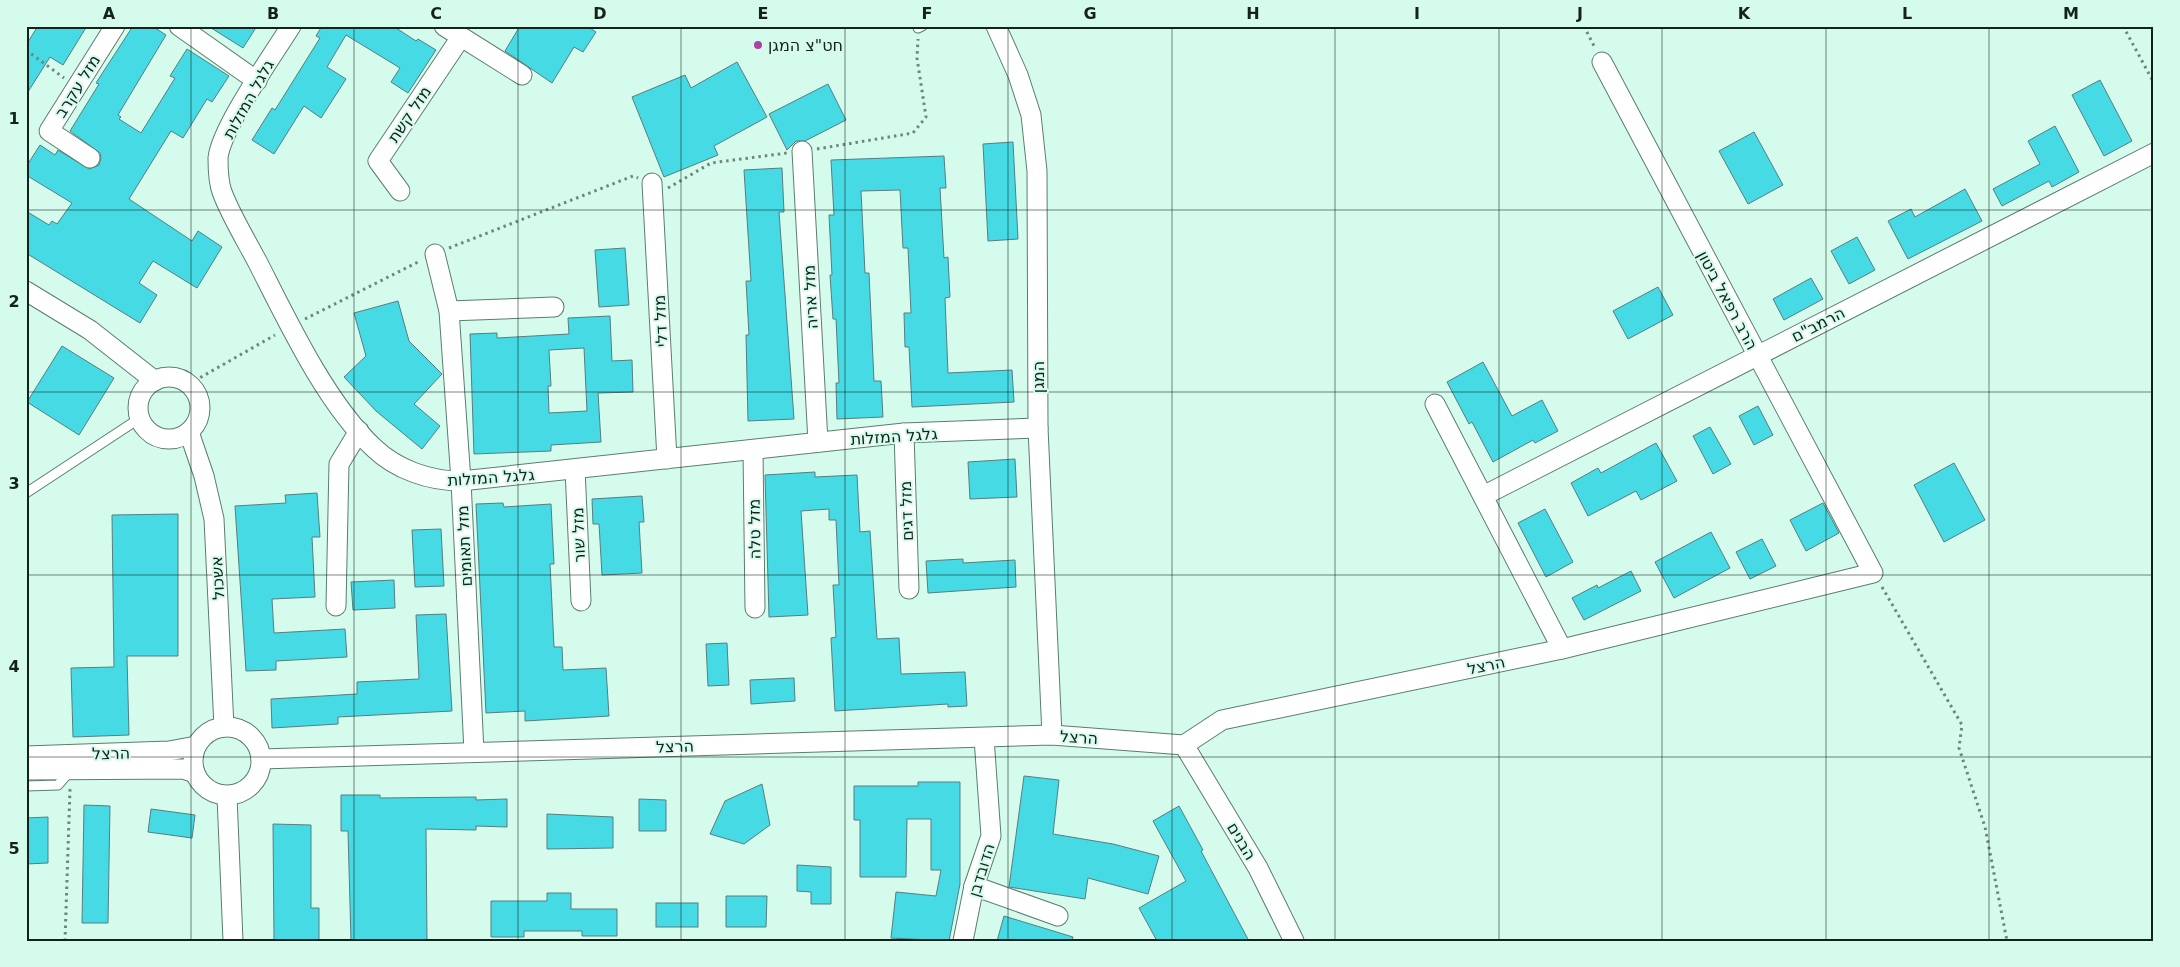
<svg xmlns="http://www.w3.org/2000/svg" width="2180" height="967" viewBox="0 0 2180 967" font-family="'DejaVu Sans',Heebo,sans-serif">
	<style>
		.building { fill: #45dae4; stroke: #567e81; fill-rule: evenodd }
		.lines { fill: none; stroke-linecap: round; stroke-linejoin: round }
		.service-casing { stroke: #5a7d70; stroke-width: 11 }
		.minor-casing { stroke: #5a7d70; stroke-width: 21 }
		.path { stroke: #6d877d; stroke-width: 3; stroke-dasharray: 2.5 4; stroke-linecap: butt }
		.service { stroke: #fff; stroke-width: 9 }
		.minor { stroke: #fff; stroke-width: 19 }
		.grid { fill: none; stroke: #13221c; stroke-width: 1; stroke-opacity: 0.55 }
		.poi-dot { fill: #ac42a2; stroke: #d5fbec; stroke-width: 2 }
		.labels { text-anchor: middle; stroke-width: 4; stroke-linejoin: round; paint-order: stroke }
		.poi-label { font-size: 16px; fill: #13221c; stroke: #d5fbec; text-anchor: start }
		.street-label { font-size: 16px; fill: #13221c; stroke: #d5fbec }
		.neatline { fill: none; stroke: #13221c; stroke-width: 2 }
		.grid-label { font-size: 16px; text-anchor: middle; font-weight: bold; fill: #13221c }
	</style>
	<rect width="100%" height="100%" fill="#d5fbec"/>
	<g class="building">
		<polygon points="38,26 87,26 63,65 50,57 26,95 26,45"/>
		<polygon points="133,26 152,26 166,35 118,115 121,117 119,119 141,133 175,78 170,76 187,49 229,76 212,102 207,99 183,138 171,131 129,199 192,241 198,231 222,247 197,288 153,261 139,283 157,295 140,323 26,253 26,211 49,225 52,221 57,224 72,203 26,175 26,167 40,145 55,155 58,150 89,169 99,165 101,158 100,153 70,131 99,84 96,83"/>
		<polygon points="208,26 257,26 243,48"/>
		<polygon points="322,26 393,26 416,41 418,39 436,50 408,93 391,82 400,68 346,35 327,67 346,79 321,118 304,106 274,154 252,140 272,108 275,110 320,38 316,36"/>
		<polygon points="520,26 587,26 596,32 583,52 574,47 552,83 505,51"/>
		<polygon points="737,62 767,117 714,146 718,155 664,177 632,97 685,75 691,88"/>
		<polygon points="2100,80 2132,141 2104,156 2072,95"/>
		<polygon points="828,84 846,120 805,141 796,141 787,150 769,114"/>
		<polygon points="2055,126 2079,172 2052,187 2049,181 2002,206 1993,189 2040,164 2028,141"/>
		<polygon points="1754,132 1783,185 1748,204 1719,151"/>
		<polygon points="1013,142 1018,239 988,241 983,144"/>
		<polygon points="944,156 946,188 940,188 944,258 948,257 950,297 945,298 948,373 1012,370 1014,402 912,407 909,347 905,347 904,313 911,313 908,248 903,248 900,190 861,191 865,273 869,273 874,381 881,381 883,417 837,419 836,383 839,383 836,319 833,319 830,275 832,275 829,215 834,215 831,160"/>
		<polygon points="782,168 784,212 779,212 794,419 748,421 746,335 749,335 746,281 751,281 744,170"/>
		<polygon points="1965,189 1982,221 1908,259 1888,221 1911,209 1915,217"/>
		<polygon points="1857,237 1875,270 1849,284 1831,251"/>
		<polygon points="625,248 629,305 599,307 595,250"/>
		<polygon points="1811,278 1823,299 1784,320 1773,299"/>
		<polygon points="1658,287 1673,315 1628,339 1613,311"/>
		<polygon points="398,301 409,341 442,374 414,404 440,426 422,449 376,411 344,377 366,356 354,313"/>
		<path d="M610,316L612,361L632,360L633,392L598,393L601,442L551,445V451L474,454L470,334L497,333V338L569,334L568,318ZM584,348L587,411L549,413L548,386H551L549,350Z"/>
		<polygon points="62,346 114,378 79,435 27,402"/>
		<polygon points="1483,362 1512,416 1542,400 1558,431 1535,443 1533,440 1493,462 1472,422 1469,424 1447,382"/>
		<polygon points="1758,406 1773,435 1754,445 1739,416"/>
		<polygon points="1710,427 1731,464 1713,474 1693,436"/>
		<polygon points="1656,443 1677,481 1641,500 1636,491 1588,516 1571,483 1598,468 1601,473"/>
		<polygon points="1015,459 1017,497 970,499 968,462"/>
		<polygon points="1954,463 1985,520 1944,542 1914,485"/>
		<polygon points="815,472 815,477 857,475 860,532 870,531 877,639 899,638 901,674 965,672 967,706 948,707 948,704 835,711 831,638 836,637 833,585 839,585 836,520 829,520 829,509 801,511 808,615 769,617 765,475"/>
		<polygon points="317,493 320,537 312,537 315,597 272,599 274,633 345,629 347,657 276,661 276,670 246,671 235,506 286,503 285,495"/>
		<polygon points="642,496 644,522 639,522 642,573 602,575 599,524 593,524 592,499"/>
		<polygon points="503,503 504,507 551,504 554,564 550,564 554,647 562,647 563,670 606,668 609,716 525,721 525,711 486,713 476,504"/>
		<polygon points="1823,503 1839,533 1806,551 1790,520"/>
		<polygon points="1545,509 1573,562 1546,577 1518,523"/>
		<polygon points="178,514 178,656 127,656 129,735 73,737 71,668 114,667 112,515"/>
		<polygon points="441,529 444,586 415,587 412,530"/>
		<polygon points="1711,532 1730,568 1674,598 1655,562"/>
		<polygon points="1762,539 1776,566 1750,579 1736,552"/>
		<polygon points="963,559 963,563 1015,560 1016,587 928,593 926,561"/>
		<polygon points="1631,571 1641,591 1584,620 1572,598 1597,585 1598,588"/>
		<polygon points="394,580 395,608 353,610 351,582"/>
		<polygon points="446,614 452,711 338,717 338,724 272,728 271,699 357,694 357,682 419,679 416,615"/>
		<polygon points="727,643 729,685 708,686 706,644"/>
		<polygon points="794,678 795,701 751,704 750,680"/>
		<polygon points="1024,776 1059,780 1053,834 1113,844 1159,856 1148,894 1088,878 1085,899 1009,887"/>
		<polygon points="918,782 960,782 960,884 949,941 891,938 896,892 936,896 941,870 931,870 931,819 907,819 906,877 860,877 860,820 854,820 854,786 918,786"/>
		<polygon points="762,784 770,825 744,844 710,834 725,801"/>
		<polygon points="341,795 380,795 380,798 476,797 476,800 507,799 507,827 476,826 476,830 426,829 427,941 351,941 348,831 341,831"/>
		<polygon points="639,799 666,800 666,831 639,831"/>
		<polygon points="84,805 110,806 108,923 82,923"/>
		<polygon points="1179,806 1203,850 1201,851 1249,941 1157,941 1139,908 1186,881 1153,821"/>
		<polygon points="151,809 195,815 192,838 148,832"/>
		<polygon points="547,814 613,817 613,848 547,849"/>
		<polygon points="48,817 48,863 26,864 26,818"/>
		<polygon points="273,824 311,825 311,908 319,908 319,941 274,941"/>
		<polygon points="797,865 831,867 831,904 811,904 811,892 797,891"/>
		<polygon points="547,893 571,893 571,909 617,909 617,936 582,936 582,931 524,931 524,937 491,937 491,901 547,901"/>
		<polygon points="726,896 767,896 766,927 726,927"/>
		<rect x="656" y="903" width="42" height="24"/>
		<polygon points="1004,916 1073,937 1072,941 997,941"/>
	</g>
	<g class="lines">
		<defs>
			<g id="service">
				<polyline points="918,28 922,26"/>
				<polyline points="26,493 140,418"/>
				<polyline points="26,786 58,785 70,771"/>
			</g>
			<g id="minor">
				<polyline points="179,26 257,81"/>
				<path d="M291,26C273,55 221,128 218,158C218,168 219,184 222,192C231,216 246,240 258,263C288,322 326,403 374,448C397,470 430,481 461,481L904,433L1038,428"/>
				<polyline points="444,26 522,75"/>
				<polyline points="996,26 1018,75 1031,115 1037,171 1038,428 1052,735"/>
				<polyline points="802,151 818,442"/>
				<polyline points="90,158 49,131 115,26"/>
				<polyline points="652,183 667,459"/>
				<polyline points="400,191 378,161 461,37"/>
				<polyline points="435,254 449,311 461,481 474,752"/>
				<polyline points="26,291 90,330 155,381"/>
				<polyline points="449,311 554,307"/>
				<circle cx="169" cy="408" r="31"/>
				<polyline points="1435,404 1562,649"/>
				<polyline points="189,432 204,476 214,519 224,727"/>
				<polyline points="904,433 909,589"/>
				<polyline points="753,450 755,608"/>
				<polyline points="575,469 581,601"/>
				<polyline points="1483,496 2154,153"/>
				<polyline points="336,606 339,464 359,431"/>
				<circle cx="227" cy="761" r="34"/>
				<polyline points="1184,745 1258,868 1294,941"/>
				<polyline points="26,756 169,751 196,746"/>
				<polyline points="261,759 1052,735 1184,745 1222,720 1562,649 1873,573 1602,62"/>
				<polyline points="26,770 183,769 195,773"/>
				<polyline points="227,796 233,941"/>
				<polyline points="974,886 1058,916"/>
				<polyline points="963,941 974,886 991,836 984,738"/>
			</g>
		</defs>
		<use href="#service" class="service-casing"/>
		<use href="#minor" class="minor-casing"/>
		<g class="path">
			<polyline points="1584,26 1595,48"/>
			<polyline points="2123,26 2154,83"/>
			<polyline points="26,50 64,78"/>
			<polyline points="817,149 913,133 926,117 917,58 918,39"/>
			<polyline points="668,188 711,163 787,153"/>
			<polyline points="449,248 633,176 638,178"/>
			<polyline points="305,319 420,261"/>
			<polyline points="189,384 275,335"/>
			<polyline points="1882,587 1962,725 1959,748 1985,827 2007,941"/>
			<polyline points="65,941 70,789"/>
		</g>
		<use href="#service" class="service"/>
		<use href="#minor" class="minor"/>
	</g>
	<path class="grid" d="M191,26V941M354,26V941M518,26V941M681,26V941M845,26V941M1008,26V941M1172,26V941M1335,26V941M1499,26V941M1662,26V941M1826,26V941M1989,26V941M26,210H2154M26,392H2154M26,575H2154M26,757H2154"/>
	<circle class="poi-dot" cx="758" cy="45" r="5"/>
	<g class="labels">
		<g class="poi-label">
			<text x="768" y="51">חט"צ המגן</text>
		</g>
		<g class="street-label">
			<text transform="translate(77 86) rotate(-58)" y="6">מזל עקרב</text>
			<text transform="translate(248 99) rotate(-61)" y="6">גלגל המזלות</text>
			<text transform="translate(409 114) rotate(-56)" y="6">מזל קשת</text>
			<text transform="translate(810 297) rotate(-93)" y="6">מזל אריה</text>
			<text transform="translate(1728 300) rotate(62)" y="6">הרב רפאל ביטון</text>
			<text transform="translate(660 321) rotate(-93)" y="6">מזל דלי</text>
			<text transform="translate(1818 324) rotate(-27)" y="6">הרמב"ם</text>
			<text transform="translate(1038 377) rotate(-90)" y="6">המגן</text>
			<text transform="translate(894 436) rotate(-4)" y="6">גלגל המזלות</text>
			<text transform="translate(491 477) rotate(-4)" y="6">גלגל המזלות</text>
			<text transform="translate(906 511) rotate(-92)" y="6">מזל דגים</text>
			<text transform="translate(754 529) rotate(-91)" y="6">מזל טלה</text>
			<text transform="translate(578 535) rotate(-92)" y="6">מזל שור</text>
			<text transform="translate(464 546) rotate(-93)" y="6">מזל תאומים</text>
			<text transform="translate(217 578) rotate(-93)" y="6">אשכול</text>
			<text transform="translate(1486 665) rotate(-12)" y="6">הרצל</text>
			<text transform="translate(1079 737) rotate(4)" y="6">הרצל</text>
			<text transform="translate(675 746) rotate(-2)" y="6">הרצל</text>
			<text transform="translate(111 753) rotate(-1)" y="6">הרצל</text>
			<text transform="translate(1242 841) rotate(59)" y="6">הבנים</text>
			<text transform="translate(981 870) rotate(-73)" y="6">הדובדבן</text>
		</g>
	</g>
	<rect width="2180" height="967" fill="none" stroke="#d5fbec" stroke-width="55"/>
	<rect x="28" y="28" width="2124" height="912" class="neatline"/>
	<g class="grid-label">
		<text x="109" y="19">A</text>
		<text x="273" y="19">B</text>
		<text x="436" y="19">C</text>
		<text x="600" y="19">D</text>
		<text x="763" y="19">E</text>
		<text x="927" y="19">F</text>
		<text x="1090" y="19">G</text>
		<text x="1253" y="19">H</text>
		<text x="1417" y="19">I</text>
		<text x="1580" y="19">J</text>
		<text x="1744" y="19">K</text>
		<text x="1907" y="19">L</text>
		<text x="2071" y="19">M</text>
		<text x="14" y="124">1</text>
		<text x="14" y="307">2</text>
		<text x="14" y="489">3</text>
		<text x="14" y="672">4</text>
		<text x="14" y="854">5</text>
	</g>
</svg>
